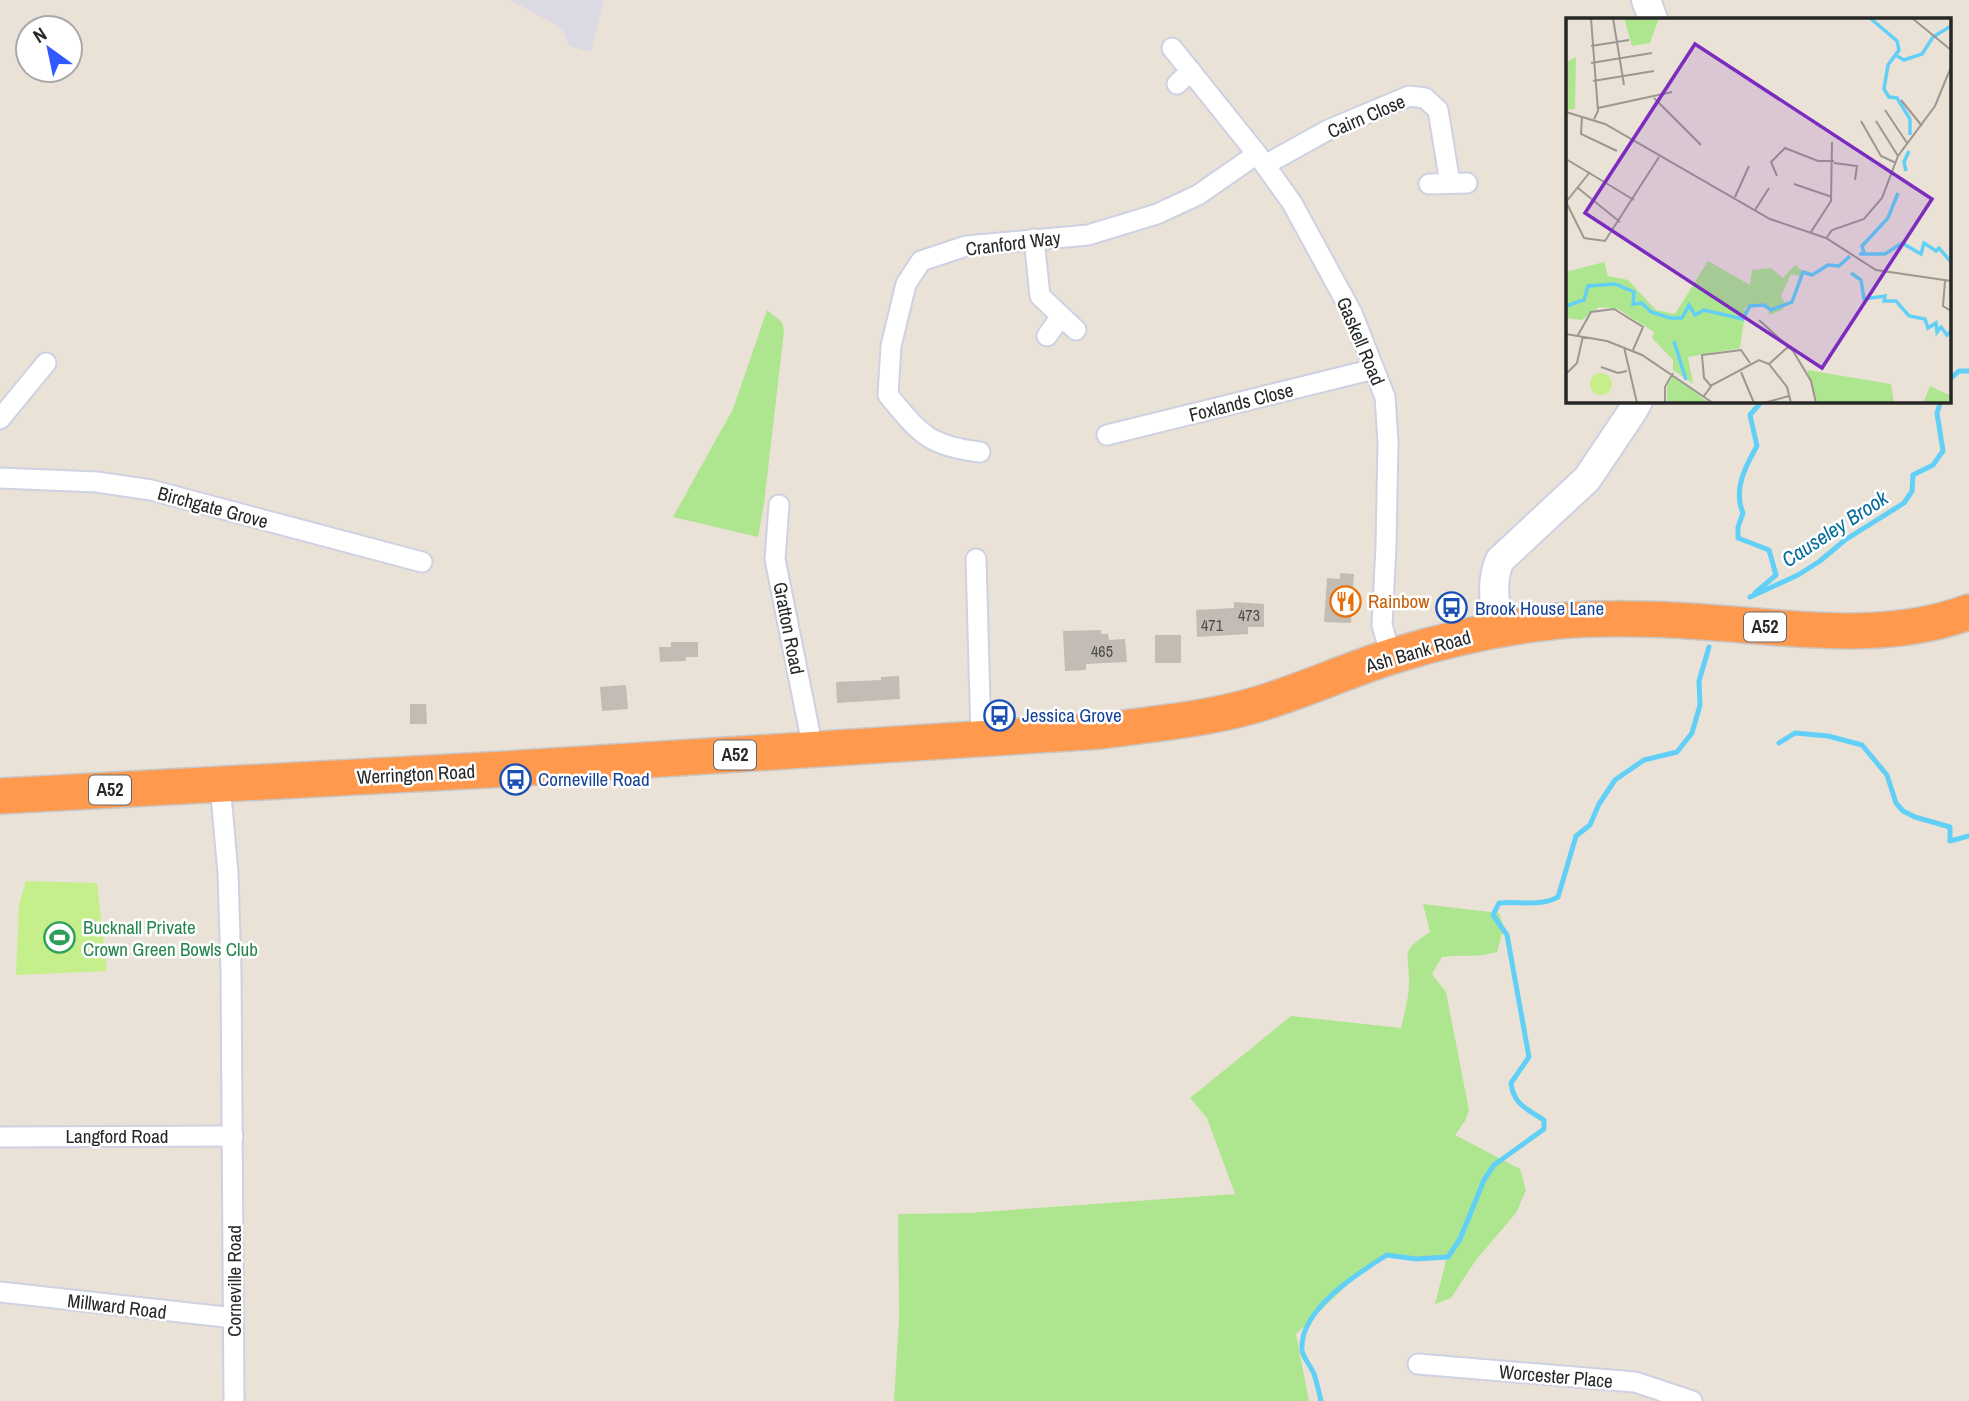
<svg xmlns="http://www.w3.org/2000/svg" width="1969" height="1401" viewBox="0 0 1969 1401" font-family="'Archivo Narrow',sans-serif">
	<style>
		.industrial { fill: #dbd9e3 }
		.green { fill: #aee68f }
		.pitch { fill: #c5ef8a }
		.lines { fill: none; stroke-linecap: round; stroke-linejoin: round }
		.stream { stroke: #62d0f6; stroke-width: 5 }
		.building { fill: #c2bcb4 }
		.street-casing { stroke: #cdd1e2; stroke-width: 23 }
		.secondary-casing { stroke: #cdd1e2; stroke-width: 32 }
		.highway-casing { stroke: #c7c7c7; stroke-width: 38 }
		.street { stroke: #fff; stroke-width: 19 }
		.secondary { stroke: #fff; stroke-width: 28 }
		.highway { stroke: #ff994e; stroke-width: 35 }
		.labels { text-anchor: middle; stroke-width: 5; stroke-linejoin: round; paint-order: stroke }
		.number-label { font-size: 16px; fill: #4e4c4a }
		.shield { fill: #fff; stroke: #686868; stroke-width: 2 }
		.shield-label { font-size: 18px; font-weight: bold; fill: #272727 }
		.street-label { font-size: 19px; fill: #272727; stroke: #fff }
		.food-label { font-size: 19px; fill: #c56008; stroke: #fff; text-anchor: start }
		.transit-label { font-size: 19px; fill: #164399; stroke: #fff; text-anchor: start }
		.leisure-label { font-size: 19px; fill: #27864d; stroke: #fff; text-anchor: start }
		.water-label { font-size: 21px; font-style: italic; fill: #056b9e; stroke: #fff }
		.inset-river { fill: none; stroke: #62d0f6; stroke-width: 3.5 }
		.inset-road { fill: none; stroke: #9d9791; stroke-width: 2 }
		.view { fill: #7b2cbf; fill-opacity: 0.15; stroke: #7b2cbf; stroke-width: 3.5 }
		.inset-edge { fill: none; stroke: #272727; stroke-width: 3.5 }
	</style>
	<rect width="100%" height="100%" fill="#ebe2d7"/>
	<polygon class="industrial" points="510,0 604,0 591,52 569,46 564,33 558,26"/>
	<g class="green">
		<polygon points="767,310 782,322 784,331 764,504 758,537 673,517 733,409"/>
		<path d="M1423,904L1499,913L1504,927L1497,952C1480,958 1461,954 1442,957L1432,974L1446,992L1469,1110L1465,1121L1455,1135L1520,1169L1526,1190L1516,1213L1476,1260L1451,1298L1435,1304L1447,1257L1416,1259L1387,1255L1364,1269L1296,1334L1309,1401H894L899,1319L898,1214L968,1213L1235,1194L1207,1118L1190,1098L1291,1016L1401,1028C1404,1014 1409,998 1409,983C1409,951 1399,953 1430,932Z"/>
	</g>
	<polygon class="pitch" points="26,881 97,883 107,971 16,975 19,905"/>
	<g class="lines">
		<g class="stream">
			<polyline points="1950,379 1959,371 1969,371"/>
			<path d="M1755,593L1776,575L1769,550L1738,538V527L1743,513C1733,490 1745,467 1757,446L1750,415L1762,401"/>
			<polyline points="1750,597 1798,575 1820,561 1845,540 1904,503 1912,491 1913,475 1933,465 1943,451 1937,413 1941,401"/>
			<polyline points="1779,743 1795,733 1828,736 1862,745 1887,775 1896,803 1903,811 1915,817 1950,827 1950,841 1969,836"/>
			<path d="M1321,1401C1319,1392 1317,1383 1314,1374C1311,1366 1303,1358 1302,1350C1299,1310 1358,1273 1387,1255L1416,1259L1448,1257L1460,1239L1484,1180L1494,1165L1544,1129V1120C1528,1110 1513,1104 1511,1083L1529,1057L1507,935L1493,915L1499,903C1519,901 1540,907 1558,897L1576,836L1590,825L1599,804L1615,780L1644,760L1677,752L1692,733L1700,705L1699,681L1709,647"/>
		</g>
	</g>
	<g class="building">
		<polygon points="1340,573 1354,574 1351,623 1324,622 1327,578 1340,579"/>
		<polygon points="1234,602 1264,604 1264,627 1248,627 1248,634 1197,637 1196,610 1234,608"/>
		<polygon points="1101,630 1101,634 1108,634 1109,640 1125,639 1127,662 1086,664 1086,670 1065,671 1063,631"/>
		<rect x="1155" y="635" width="26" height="28"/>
		<polygon points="671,642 698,642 698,657 686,657 686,661 660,662 659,647 671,647"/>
		<polygon points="899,676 900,699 837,703 836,682 881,680 881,677"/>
		<polygon points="626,685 628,709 602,711 600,687"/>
		<polygon points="410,704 426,704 427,724 410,724"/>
	</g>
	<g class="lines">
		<defs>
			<g id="street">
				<polyline points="1172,48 1257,154 1292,203 1352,313 1385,397 1388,442 1386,546 1382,625 1391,656"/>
				<polyline points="1177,84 1191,71"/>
				<polyline points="1265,165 1328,130 1409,96 1425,98 1438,110 1450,183"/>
				<polyline points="1429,184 1467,183"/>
				<polyline points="1034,239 1040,296 1076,330"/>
				<polyline points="1047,336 1061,316"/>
				<polyline points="0,419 46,363"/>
				<polyline points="1107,435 1374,369"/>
				<path d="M980,452C929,446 920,434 888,395L891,346L906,284L921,261L966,246L1088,235L1157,214L1198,195L1257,154"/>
				<polyline points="0,478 97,482 151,490 422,562"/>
				<polyline points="779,505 775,559 813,749"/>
				<polyline points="976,559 981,738"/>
				<polyline points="220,784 228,873 231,971 234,1401"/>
				<polyline points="0,1137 233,1136"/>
				<polyline points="0,1292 234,1318"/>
				<polyline points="1418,1364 1635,1382 1692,1401"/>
			</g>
			<g id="secondary">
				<polyline points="1646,0 1653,19"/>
				<path d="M1499,629C1495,606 1490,582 1500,560L1587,479L1632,412L1638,401"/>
			</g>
			<path id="highway" d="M0,796L506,769L1102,731C1151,724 1200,720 1248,707C1297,694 1344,671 1393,656C1447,639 1502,627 1558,621C1620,616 1682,620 1743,625C1819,631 1896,639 1969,612"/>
		</defs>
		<use href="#street" class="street-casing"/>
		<use href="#secondary" class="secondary-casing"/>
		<use href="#highway" class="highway-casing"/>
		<use href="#street" class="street"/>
		<use href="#secondary" class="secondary"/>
		<use href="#highway" class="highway"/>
	</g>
	<defs>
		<symbol id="restaurant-ring" viewBox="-11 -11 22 22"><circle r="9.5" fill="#fff" stroke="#e8710a" stroke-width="1.5"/><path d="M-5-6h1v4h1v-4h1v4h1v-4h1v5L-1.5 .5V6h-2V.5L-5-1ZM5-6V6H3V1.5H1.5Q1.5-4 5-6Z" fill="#e8710a"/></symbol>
		<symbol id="bus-ring" viewBox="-11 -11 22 22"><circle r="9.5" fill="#fff" stroke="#1a4fb4" stroke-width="1.5"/><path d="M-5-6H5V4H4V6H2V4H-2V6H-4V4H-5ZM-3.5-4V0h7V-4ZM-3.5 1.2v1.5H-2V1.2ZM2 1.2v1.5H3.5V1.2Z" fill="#1a4fb4"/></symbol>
		<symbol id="stadium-ring" viewBox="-11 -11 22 22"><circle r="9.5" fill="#fff" stroke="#2e9e5b" stroke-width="1.5"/><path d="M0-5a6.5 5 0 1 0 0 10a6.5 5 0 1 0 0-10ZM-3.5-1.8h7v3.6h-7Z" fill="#2e9e5b"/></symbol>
	</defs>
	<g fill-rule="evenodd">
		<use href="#restaurant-ring" x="1328" y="584" width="35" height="35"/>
		<use href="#bus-ring" x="1434" y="590" width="35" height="35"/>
		<use href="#bus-ring" x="982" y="698" width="35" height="35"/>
		<use href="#bus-ring" x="498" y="762" width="35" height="35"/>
		<use href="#stadium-ring" x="42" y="920" width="35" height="35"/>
	</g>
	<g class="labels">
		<g class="number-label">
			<text x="1249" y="621">473</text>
			<text x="1212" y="631">471</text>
			<text x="1102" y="657">465</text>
		</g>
		<g class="shield">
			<rect x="1744" y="612.5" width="42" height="29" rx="5"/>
			<rect x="714" y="740.5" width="42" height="29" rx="5"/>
			<rect x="89" y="775.5" width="42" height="29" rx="5"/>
		</g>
		<g class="shield-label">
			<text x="1765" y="633">A52</text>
			<text x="735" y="761">A52</text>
			<text x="110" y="796">A52</text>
		</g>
		<g class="street-label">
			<text transform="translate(1366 116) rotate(-23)" y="7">Cairn Close</text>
			<text transform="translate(1013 243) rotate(-7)" y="7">Cranford Way</text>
			<text transform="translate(1361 341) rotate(67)" y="7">Gaskell Road</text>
			<text transform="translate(1241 402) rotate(-14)" y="7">Foxlands Close</text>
			<text transform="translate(213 507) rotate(15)" y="7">Birchgate Grove</text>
			<text transform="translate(789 628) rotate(79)" y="7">Gratton Road</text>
			<text transform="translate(1418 651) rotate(-16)" y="7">Ash Bank Road</text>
			<text transform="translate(416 774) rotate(-3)" y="7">Werrington Road</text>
			<text x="117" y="1143">Langford Road</text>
			<text transform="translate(234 1281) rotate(-90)" y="7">Corneville Road</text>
			<text transform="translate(117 1306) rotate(7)" y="7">Millward Road</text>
			<text transform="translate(1556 1376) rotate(5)" y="7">Worcester Place</text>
		</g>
		<g class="food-label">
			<text x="1368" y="608">Rainbow</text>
		</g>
		<g class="transit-label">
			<text x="1475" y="615">Brook House Lane</text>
			<text x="1022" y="722">Jessica Grove</text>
			<text x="538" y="786">Corneville Road</text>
		</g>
		<g class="leisure-label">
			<text x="83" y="934">Bucknall Private<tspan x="83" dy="22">Crown Green Bowls Club</tspan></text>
		</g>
		<g class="water-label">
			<text transform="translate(1835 529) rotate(-33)" y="7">Causeley Brook</text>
		</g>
	</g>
	<g transform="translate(1566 18)">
		<rect width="385" height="385" fill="#ebe2d7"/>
		<path d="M58,0H93L84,25L66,28ZM10,39L9,91L0,92V44ZM142,243L184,267L186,252L205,250L217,260L229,247L238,254L235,259L225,256L215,278L220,287L216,292L202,297L204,291L198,287L180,289L174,330L122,339L127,366L107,352V342L86,320L88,314L52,291L33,289L16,302L0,300V254L38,244L42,258L62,262L90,292L109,296ZM241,352L325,366L328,385H251ZM107,358L144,385H101V369ZM364,368L385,378V385H357Z" fill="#aee68f"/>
		<path d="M24 366a11 11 0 1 1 22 0a11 11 0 1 1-22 0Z" fill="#c5ef8a"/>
		<path class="inset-river" d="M304,0L331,23L333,32L322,47L318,71L323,79L331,80L344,101V117M331,38L338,42L356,36L367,19L385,8M340,153L338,144L343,133M298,235L296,228L322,200L332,175M293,236H319L336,225L355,236L358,225L370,233L373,230L385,244M285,255L295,262L298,281L319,278L318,283H330L343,298L359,301L362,310L370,305L371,314L375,309L381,317L385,313M0,288L18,282L22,268L49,266L68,274L67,286L76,285L85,294L104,300H116L123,287L129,297L138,292L177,301L184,288L198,287L205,292L226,284L237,254L246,257L262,247L273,248L284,238M108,323L120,362"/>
		<path class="inset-road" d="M25,0L32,93L28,101M47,0L58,67M346,0L385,32M25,28L63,22M25,45L86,35M27,63L88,53M88,80L135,127M335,82L356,108M32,90L106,74M319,92L341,125M0,94L39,106L204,201L260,220L310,252L385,263M16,98L15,116L51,133M295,103L315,138L330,145M310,103L332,138M0,141L68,182M268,145L291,148L289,162M211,158L205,144L219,130L252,143H268M228,166L266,179M12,170L54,204M169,179L183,148M0,184L18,220L39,223L93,139M0,184L24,154M189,192L203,170M245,214L265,183L266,124M261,219L266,212L298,201L316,180L332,138L369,88L385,49M379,263L377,288L385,293M193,302L227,333L245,363L250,385M0,316L41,323L76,337L147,385M12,317L25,294L48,291L77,309L67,332M58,329L71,385M203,346L223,328M35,349L52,355L61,353M175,354L188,385M0,356L11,345L17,318M145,368L138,360L136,337L175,332L184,345M138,378L146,367L193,342L203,346L221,369L225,385M99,385V369L107,355M198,385L223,378"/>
		<path class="view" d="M129,26L366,181L256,350L19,195Z"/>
		<rect width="385" height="385" class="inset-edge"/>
	</g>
	<g transform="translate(49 49) rotate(327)"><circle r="33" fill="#ffffff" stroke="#a9a9a9" stroke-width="2"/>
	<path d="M0-5L12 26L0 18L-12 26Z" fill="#3059ff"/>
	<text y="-10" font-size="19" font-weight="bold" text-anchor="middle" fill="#272727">N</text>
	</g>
</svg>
